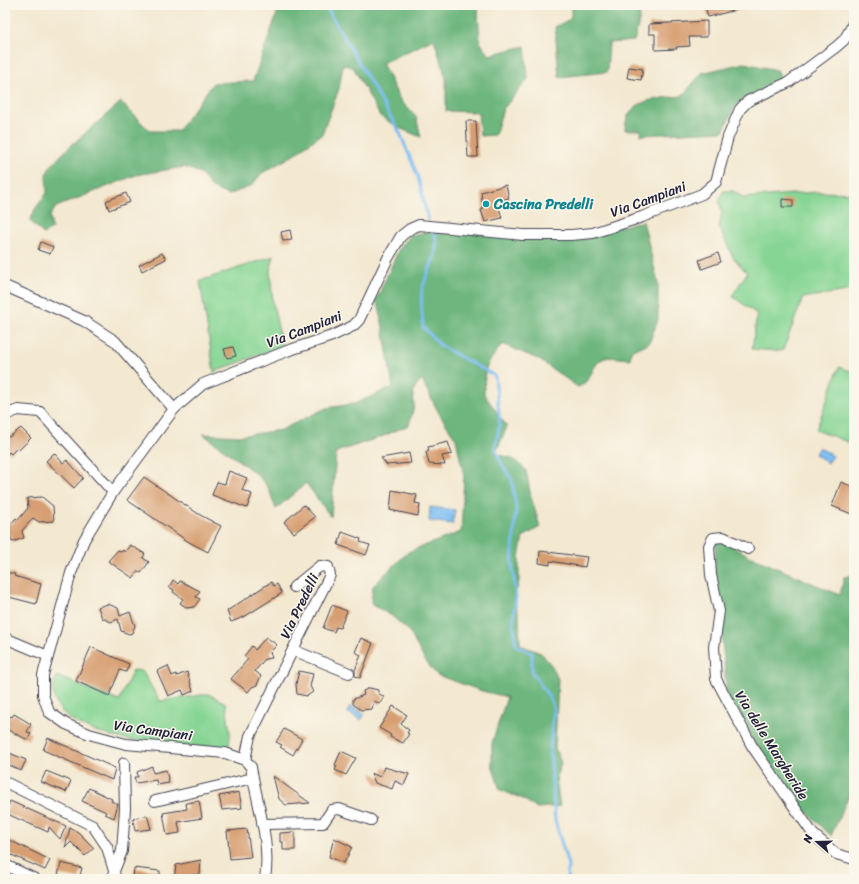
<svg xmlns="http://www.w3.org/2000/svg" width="859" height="884" viewBox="0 0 859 884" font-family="Sriracha,sans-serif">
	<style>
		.green { fill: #87d594; stroke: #547c68 }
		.forest { fill: #6db67e; stroke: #486c5c }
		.water { fill: #7dbef2; stroke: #507096 }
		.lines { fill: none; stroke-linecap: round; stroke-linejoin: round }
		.stream { stroke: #7dbef2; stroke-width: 3 }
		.building { fill: #d79e71 }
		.minor-casing { stroke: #414051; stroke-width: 12 }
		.minor { stroke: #fff; stroke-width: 10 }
		.culture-dot { fill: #0f9aa8; stroke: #fbf7ec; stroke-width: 1.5 }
		.labels { text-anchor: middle; stroke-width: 3; stroke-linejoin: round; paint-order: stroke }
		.street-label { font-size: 14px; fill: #22223b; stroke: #fbf7ec }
		.culture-label { font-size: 14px; font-weight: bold; fill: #0d838f; stroke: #fbf7ec; text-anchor: start }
	</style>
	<rect width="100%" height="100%" fill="#fbf7ec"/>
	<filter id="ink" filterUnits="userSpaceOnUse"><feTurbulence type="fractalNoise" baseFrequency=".025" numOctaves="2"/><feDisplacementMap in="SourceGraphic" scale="8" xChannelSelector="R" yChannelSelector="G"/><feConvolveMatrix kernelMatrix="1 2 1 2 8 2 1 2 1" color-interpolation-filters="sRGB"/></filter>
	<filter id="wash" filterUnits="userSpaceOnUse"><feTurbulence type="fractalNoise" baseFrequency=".012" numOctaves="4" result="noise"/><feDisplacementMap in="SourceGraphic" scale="16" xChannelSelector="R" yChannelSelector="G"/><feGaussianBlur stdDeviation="0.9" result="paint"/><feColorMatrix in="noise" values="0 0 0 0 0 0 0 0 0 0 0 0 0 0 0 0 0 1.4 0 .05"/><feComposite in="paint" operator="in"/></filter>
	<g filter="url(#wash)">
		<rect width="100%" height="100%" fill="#f3e8d0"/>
		<g class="green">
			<polygon points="723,191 733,191 744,198 817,192 854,193 853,290 803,298 783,350 778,351 752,349 757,314 732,296 747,273 733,257 719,228 722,212 719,201"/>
			<polygon points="274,256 270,271 273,304 282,346 214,372 200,281"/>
			<polygon points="839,367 854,372 853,444 816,430"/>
			<path d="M133,670L142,671L160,701L208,694L226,703L230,732L229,750C188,746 61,746 53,693C52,687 55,681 57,676L119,701Z"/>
		</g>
		<g class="forest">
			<polygon points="280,5 480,5 478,12 480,42 489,55 525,46 528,79 503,109 495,135 480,136 478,112 446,111 446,78 434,39 382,63 400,100 416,117 421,137 399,128 380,116 353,67 343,65 339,89 322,134 292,156 262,173 251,186 228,195 212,188 200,173 184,167 136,175 56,207 50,216 52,229 43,234 30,221 35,209 47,193 46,174 51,166 67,149 121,102 150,131 178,131 213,83 253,81"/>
			<polygon points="573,5 638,5 640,18 634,41 609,43 607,72 559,77 555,27 570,19"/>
			<path d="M744,63L777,70L783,81L743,99L735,107L723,131L641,135V130H625C626,98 657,99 682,96L702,73Z"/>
			<path d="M643,221L658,283V320L649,343L631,351L630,359C623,359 612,356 605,358C591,362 593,382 578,387L538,359L502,344L489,362L485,371L484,394L507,427L495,454L512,458L526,470L531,497L540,527L523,537L519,557V581L514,600L519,616L520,645L541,653L552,666L558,679L555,748L561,763L556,780L560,806L537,808L521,798L500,790L492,765V743L507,697L482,691L437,675L424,659L409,631L392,616L371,604L373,586L408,552L461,532L464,476L456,439L440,415L421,379L413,392L414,406L409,425L381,437L336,452L331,517L306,483L276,509L269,489L259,476L203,434L239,436L281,430L326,408L354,404L393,387L380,310L376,301L399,249L411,235L431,231L571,239Z"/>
			<polygon points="724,541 749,556 840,595 844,577 854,575 854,784 831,836 790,795 755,749 746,722 727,698 722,637 714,575 716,542"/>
		</g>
		<g class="water">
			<polygon points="819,447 833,456 828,463 815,454"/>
			<polygon points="430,507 455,510 453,524 429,521"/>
			<polygon points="350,706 365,714 361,720 347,712"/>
		</g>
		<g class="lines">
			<g class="stream">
				<polyline points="325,5 400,133 418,177 428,220"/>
				<path d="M434,233C442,250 427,270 423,287C419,298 423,315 423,327L441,346L495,376L500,423L495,448L502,465L512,480L516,508L512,562L516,597L513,621L516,645L532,653V672L549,697L554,709L550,748L555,820L568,865L567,879"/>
			</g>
		</g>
		<g id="blocks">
			<g class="building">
				<polygon points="705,5 744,5 744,8 708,17"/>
				<polygon points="707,21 707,37 689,37 690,46 676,47 677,49 655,50 655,34 649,34 649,24"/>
				<polygon points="629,67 643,69 641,80 627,78"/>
				<polygon points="466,121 476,121 478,157 468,157"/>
				<polygon points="506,185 509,198 497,201 502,218 485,222 481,210 483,209 481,192"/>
				<polygon points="126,193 130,202 109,210 106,201"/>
				<polygon points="782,199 793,200 793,207 782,207"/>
				<polygon points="290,230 292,240 283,241 281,232"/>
				<polygon points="41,242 53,247 50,254 38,250"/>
				<polygon points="162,253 166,259 142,271 139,265"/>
				<polygon points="718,253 721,262 702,269 699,260"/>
				<polygon points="233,347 236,356 227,358 224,349"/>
				<polygon points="21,428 31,438 19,450 17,448 11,454 9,452 5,457 5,434 9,437"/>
				<polygon points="448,442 452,454 442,456 445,465 429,464 426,452 429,451 428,447"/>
				<polygon points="54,453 63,463 67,460 83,478 74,488 46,461"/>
				<polygon points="409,453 411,463 387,465 381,458"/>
				<polygon points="229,471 247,478 242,490 252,494 247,508 212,495 217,482 225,484"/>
				<polygon points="144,477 200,515 221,526 208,552 189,542 127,500"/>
				<polygon points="841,482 854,487 854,515 832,506"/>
				<polygon points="392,490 417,495 415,503 420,504 418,516 390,510"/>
				<polygon points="42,497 53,506 54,521 39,522 33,518 22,531 24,538 12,542 10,535 5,534 5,522 12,523 16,518 18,520 28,508 27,498"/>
				<polygon points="304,505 315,517 294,533 284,522"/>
				<polygon points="342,532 361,539 360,542 370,545 366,555 338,545"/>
				<polygon points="130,545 145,554 143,558 149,562 141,573 138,571 133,578 108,561 118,550 122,552 123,550 125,552"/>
				<polygon points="540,551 587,557 585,567 550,561 550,565 539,563"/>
				<polygon points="5,572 15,574 14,576 41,584 36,604 5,596"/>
				<polygon points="173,580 178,584 180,581 200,591 196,597 200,599 194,607 187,608 180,603 183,599 173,592 174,590 169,587"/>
				<polygon points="271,582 274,586 277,584 282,593 244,617 231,622 227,611"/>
				<polygon points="108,604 118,608 120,616 130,612 135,626 132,633 129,634 121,631 118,619 111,622 102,618 98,607"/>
				<polygon points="332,605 347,611 340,628 336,627 334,632 323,628"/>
				<polygon points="266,637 277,645 270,652 272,658 265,659 255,671 261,676 257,685 252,687 248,692 231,679 248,659 244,656 252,646 255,650"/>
				<polygon points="361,638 373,643 360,678 355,676 355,670 361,655 355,652"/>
				<polygon points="91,647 129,664 126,672 120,670 109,696 76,681"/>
				<polygon points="168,666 172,676 176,674 177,676 187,672 193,691 184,695 182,690 168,696 157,671"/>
				<polygon points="299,671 313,674 310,686 313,692 307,696 297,694 296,684"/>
				<polygon points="370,688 378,690 378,693 384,697 380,704 374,701 372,709 361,710 353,704 353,699 364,695 363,691"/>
				<polygon points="393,706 407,715 401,724 409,730 407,733 409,734 403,743 390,737 391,735 379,728"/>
				<polygon points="5,714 12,717 14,714 31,724 27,732 31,733 28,740 6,729 8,725 5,723"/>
				<polygon points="284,729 302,739 293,755 280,747 282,745 276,742"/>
				<polygon points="48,738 115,768 112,780 43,750"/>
				<polygon points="5,751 26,760 21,771 5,763"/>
				<polygon points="341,751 356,758 346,775 335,770 337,766 335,765"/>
				<polygon points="152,766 153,773 166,770 169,783 157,785 156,780 136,783 134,777 138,777 137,772"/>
				<polygon points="384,767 409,774 404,785 395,781 392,789 375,783 371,773 380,777"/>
				<polygon points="46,771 71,781 66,792 41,782"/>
				<polygon points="273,776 310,803 286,805 279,799"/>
				<polygon points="89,788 112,799 111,801 118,804 114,818 105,814 106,812 82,801"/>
				<polygon points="239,792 242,808 222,810 219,796"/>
				<polygon points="10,801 66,826 60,839 49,827 48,832 5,813"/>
				<polygon points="199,801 202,818 178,822 180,833 167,835 163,813 187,809 186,803"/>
				<polygon points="147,815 151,829 135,831 133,819"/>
				<polygon points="70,828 78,832 94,848 85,856 71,842 65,848"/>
				<polygon points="247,829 251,857 230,859 227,831"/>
				<polygon points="295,832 295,850 283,850 283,842 280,842 280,833"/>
				<polygon points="5,838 50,860 45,870 5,852"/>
				<polygon points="334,838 352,847 344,863 329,857"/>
				<polygon points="201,860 200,874 191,875 191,879 174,879 176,865"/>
				<polygon points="61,863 82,868 79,879 58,875"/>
				<polygon points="134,868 160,871 160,879 133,879"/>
			</g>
		</g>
	</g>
	<g filter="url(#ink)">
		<use href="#blocks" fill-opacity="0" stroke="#414051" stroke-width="1"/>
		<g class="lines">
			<defs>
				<g id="minor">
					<polyline points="5,286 84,321 115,341 174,409"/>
					<polyline points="5,415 18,410 40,412 113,492"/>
					<polyline points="748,549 723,537 713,538 709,546 711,575 719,611 714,647 716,679 752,746 813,834 836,854 854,859"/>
					<polyline points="5,638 48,656"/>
					<polyline points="293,650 349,673"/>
					<polyline points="245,760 225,753 126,744 89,734 66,724 49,712 43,695 43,675 71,573 84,540 113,492 174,409 203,384 287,351 332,336 353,326 359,320 388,258 401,236 410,229 419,225 523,235 571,235 593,233 642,217 702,194 716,182 728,137 740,109 748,101 789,82 836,47 844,40 851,28 854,20"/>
					<polyline points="245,760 250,736 330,575 328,567 320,566 294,587"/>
					<path d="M245,760L251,767C257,804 271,842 265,879"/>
					<polyline points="5,782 93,826 107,847 114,871 115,879"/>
					<polyline points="155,801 253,778"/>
					<polyline points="262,824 323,823 332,810 339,809 371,820"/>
					<polyline points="5,865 35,879"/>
					<polyline points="114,871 122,851 125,809 124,763"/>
				</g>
			</defs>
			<use href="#minor" class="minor-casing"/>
			<use href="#minor" class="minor"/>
		</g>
	</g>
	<circle class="culture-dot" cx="486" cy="204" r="4"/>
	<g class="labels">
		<g class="street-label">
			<text transform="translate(648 199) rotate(-20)" y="5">Via Campiani</text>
			<text transform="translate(304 329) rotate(-21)" y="5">Via Campiani</text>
			<text transform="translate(299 606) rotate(-64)" y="5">Via Predelli</text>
			<text transform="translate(153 730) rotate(8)" y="5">Via Campiani</text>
			<text transform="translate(772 745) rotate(58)" y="5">Via delle Margheride</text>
		</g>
		<g class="culture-label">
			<text x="494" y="209">Cascina Predelli</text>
		</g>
	</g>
	<rect width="859" height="884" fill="none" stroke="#fbf7ec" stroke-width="20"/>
	<g transform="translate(817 842) rotate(290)" stroke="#fbf7ec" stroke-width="3" paint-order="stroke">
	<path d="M0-3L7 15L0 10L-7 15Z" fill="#22223b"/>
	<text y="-6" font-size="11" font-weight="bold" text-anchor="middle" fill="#22223b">N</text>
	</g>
</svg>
